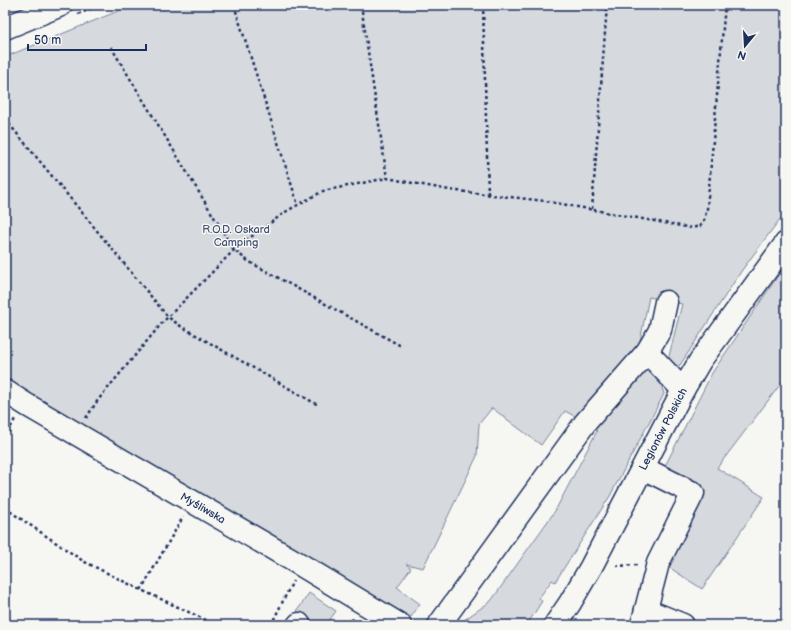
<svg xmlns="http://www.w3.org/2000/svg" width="791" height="630" viewBox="0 0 791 630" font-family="'Balsamiq Sans',sans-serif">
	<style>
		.green { fill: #d6d9dd; stroke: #78849e }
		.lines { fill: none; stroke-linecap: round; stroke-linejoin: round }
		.minor-casing { stroke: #1b2f5e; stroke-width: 25 }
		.path { stroke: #1b2f5e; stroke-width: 2.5; stroke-dasharray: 3 3; stroke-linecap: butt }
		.minor { stroke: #f6f6f2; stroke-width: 22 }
		.labels { text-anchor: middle; stroke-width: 3; stroke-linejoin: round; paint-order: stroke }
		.park-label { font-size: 11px; fill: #405177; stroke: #f6f6f2 }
		.street-label { font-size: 11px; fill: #1b2f5e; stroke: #f6f6f2 }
	</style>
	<rect width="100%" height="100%" fill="#f6f6f2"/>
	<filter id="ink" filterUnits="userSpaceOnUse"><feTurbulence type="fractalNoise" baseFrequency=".025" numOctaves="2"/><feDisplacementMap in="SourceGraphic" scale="8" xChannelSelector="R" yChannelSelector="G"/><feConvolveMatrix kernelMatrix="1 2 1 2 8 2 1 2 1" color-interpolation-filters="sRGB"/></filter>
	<g filter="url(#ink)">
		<g class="green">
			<polygon points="133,5 786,5 786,211 742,270 680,365 672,368 667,364 682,304 649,297 639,346 578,418 565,411 541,445 492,408 479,424 477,456 423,568 406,564 411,568 397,587 420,604 411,617 280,544 5,384 5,57"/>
			<polygon points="786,264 786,377 717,468 764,497 702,589 664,564 700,485 664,468 712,373"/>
			<polygon points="646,370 664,381 661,384 664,394 610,496 555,582 552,580 539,598 542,601 527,625 457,625 491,601 555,511 597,431 590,426 636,373"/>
			<polygon points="309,593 336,611 326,625 318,625 297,611"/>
		</g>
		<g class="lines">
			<defs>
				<g id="minor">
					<polyline points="5,28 61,5"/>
					<polyline points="647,352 683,390"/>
					<path id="s1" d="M5,391L27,405L301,565L400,625"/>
					<polyline points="646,610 683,625"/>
					<polyline points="298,625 299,624"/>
					<polyline points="439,625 585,423 647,352 660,330 666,302"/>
					<path id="s2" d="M555,625L570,603L591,567L683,390L700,361L786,243"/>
					<polyline points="642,625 658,563 693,493 643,468"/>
				</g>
			</defs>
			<use href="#minor" class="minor-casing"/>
			<g class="path">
				<polyline points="234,5 298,205"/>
				<polyline points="361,5 387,178"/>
				<polyline points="483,5 488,194"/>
				<polyline points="78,14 100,5"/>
				<polyline points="111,47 234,250 248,261 401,346"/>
				<polyline points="5,119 168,317 182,327 318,405"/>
				<polyline points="592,209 607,5"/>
				<polyline points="86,418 98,400 162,323 238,246 287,211 323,191 387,178 449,190 545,201 692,228 700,226 704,220 707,209 725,5"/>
				<polyline points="5,438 15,419"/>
				<polyline points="5,508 83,561 141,590 217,625"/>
				<polyline points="616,566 638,565"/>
				<polyline points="141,590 183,517"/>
				<polyline points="271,625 293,581"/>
				<polyline points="340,625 354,619"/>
			</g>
			<use href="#minor" class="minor"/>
		</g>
	</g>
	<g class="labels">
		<g class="park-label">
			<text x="236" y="233">R.O.D. Oskard<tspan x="236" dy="13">Camping</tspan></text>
		</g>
		<g class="street-label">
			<text dy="4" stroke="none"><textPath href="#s2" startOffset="224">Legionów Polskich</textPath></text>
			<text dy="4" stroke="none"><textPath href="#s1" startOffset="230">Myśliwska</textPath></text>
		</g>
	</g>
	<rect width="791" height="630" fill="none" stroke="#f6f6f2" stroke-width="20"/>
	<rect x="10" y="10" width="771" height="610" fill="none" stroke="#1b2f5e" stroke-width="1.5" filter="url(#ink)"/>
	<g transform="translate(745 46) rotate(198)" stroke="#f6f6f2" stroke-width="3" paint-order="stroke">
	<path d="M0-3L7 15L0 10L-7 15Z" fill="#1b2f5e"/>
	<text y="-6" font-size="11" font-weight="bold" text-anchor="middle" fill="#1b2f5e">N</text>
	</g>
	<path d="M28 44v6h118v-6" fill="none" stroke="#1b2f5e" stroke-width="2"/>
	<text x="34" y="44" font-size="12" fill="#1b2f5e" stroke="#f6f6f2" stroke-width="3" paint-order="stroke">50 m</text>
</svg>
